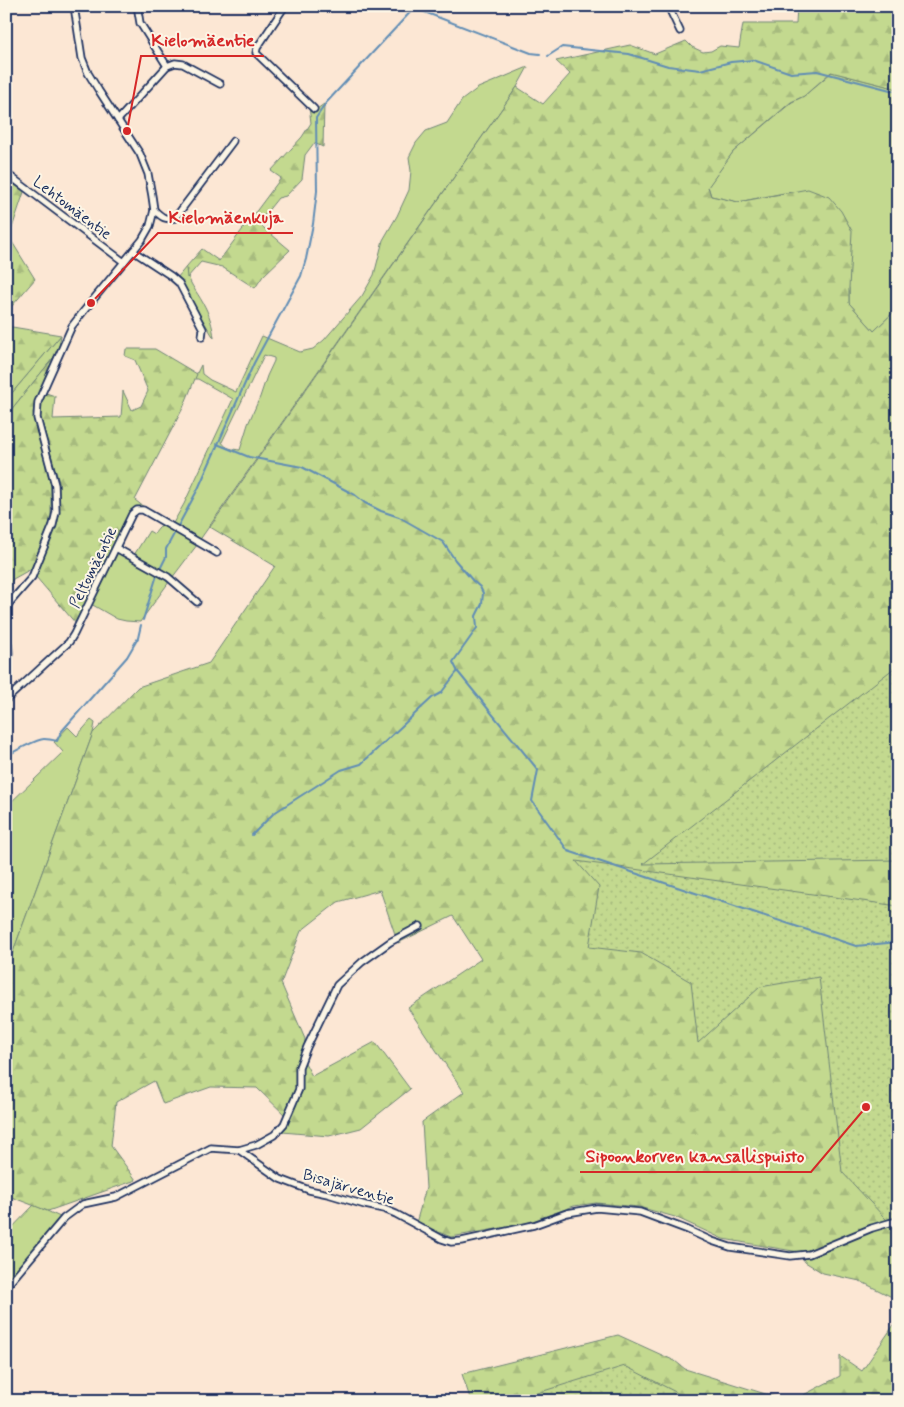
<svg xmlns="http://www.w3.org/2000/svg" width="904" height="1407" viewBox="0 0 904 1407" font-family="Mynerve,sans-serif">
	<style>
		.grass { fill: #c3d98f; stroke: #6f8476; fill-rule: evenodd }
		.forest { fill: url(#forest-firs); stroke: #6f8476 }
		.park { fill: url(#park-dots); stroke: #6f8476 }
		.lines { fill: none; stroke-linecap: round; stroke-linejoin: round }
		.stream { stroke: #618db5; stroke-width: 2 }
		.street-casing { stroke: #1b2f5e; stroke-width: 9 }
		.street { stroke: #fcf5e5; stroke-width: 5.5 }
		.labels { text-anchor: middle; stroke-width: 4; stroke-linejoin: round; paint-order: stroke }
		.street-label { font-size: 16px; fill: #1b2f5e; stroke: #fcf5e5 }
		.leader { fill: none; stroke: #d62828; stroke-width: 2 }
		.callout-dot { fill: #d62828; stroke: #fcf5e5; stroke-width: 2 }
		.callout-label { font-size: 18px; text-anchor: middle; font-weight: bold; fill: #d62828; stroke: #fcf5e5; stroke-width: 4; stroke-linejoin: round; paint-order: stroke }
	</style>
	<defs>
		<pattern id="forest-firs" width="22" height="20" patternUnits="userSpaceOnUse" patternTransform="scale(1.25)"><rect width="22" height="20" fill="#c3d98f"/><path d="M5 1l3.5 6h-7zM16 11l3.5 6h-7z" fill="#a7bb7e"/></pattern>
		<pattern id="park-dots" width="8" height="8" patternUnits="userSpaceOnUse" patternTransform="scale(1.25)"><rect width="8" height="8" fill="#c3d98f"/><path d="M2 2h.1M6 6h.1" fill="none" stroke="#a7bb7e" stroke-width="1.8" stroke-linecap="round"/></pattern>
	</defs>
	<rect width="100%" height="100%" fill="#fce7d4"/>
	<filter id="ink" filterUnits="userSpaceOnUse"><feTurbulence type="fractalNoise" baseFrequency=".02" numOctaves="2"/><feDisplacementMap in="SourceGraphic" scale="10" xChannelSelector="R" yChannelSelector="G"/><feConvolveMatrix kernelMatrix="1 2 1 2 8 2 1 2 1" color-interpolation-filters="sRGB"/></filter>
	<g filter="url(#ink)">
		<g class="grass">
			<path d="M528,67L517,87L199,541L172,525L184,504L233,399L198,379H194L201,365L202,374L210,380L236,392L262,336L300,352L313,349L324,340L362,296L374,275L383,240L397,216L409,190L411,171L409,157L416,143L426,131L447,123L462,100L478,88ZM264,355L274,358V361L267,376L260,397L248,424L240,450C233,449 226,449 222,442Z"/>
			<polygon points="832,72 898,89 898,308 874,331 849,303 849,288 784,193 738,202 711,196 708,186 733,152 792,102 804,96"/>
			<path d="M186,267C188,283 196,290 203,303C209,313 213,327 214,338L177,278Z"/>
			<polygon points="61,335 58,352 6,416 6,400"/>
			<polygon points="163,523 197,545 172,578 134,555 149,531 154,534"/>
			<polygon points="118,551 166,579 169,582 140,622 126,621 117,619 91,604"/>
			<polygon points="91,720 95,723 93,733 6,971 6,807 63,752 54,742 68,727 77,736"/>
			<polygon points="34,1205 60,1217 6,1282 6,1234"/>
		</g>
		<g class="forest">
			<polygon points="797,6 898,6 898,89 831,72 804,96 791,102 733,152 708,187 711,196 738,202 808,189 829,197 841,211 852,231 849,288 849,303 874,331 898,308 898,1300 860,1281 823,1273 805,1262 799,1252 723,1239 675,1217 639,1207 596,1203 574,1206 524,1224 451,1237 416,1223 426,1188 422,1122 464,1092 408,1008 481,959 453,916 398,943 380,890 338,902 301,931 281,983 305,1039 303,1059 312,1076 375,1042 410,1089 361,1128 329,1136 282,1132 289,1119 257,1088 211,1087 163,1104 154,1081 116,1102 111,1146 136,1180 48,1211 6,1195 6,971 93,733 138,687 209,663 275,566 210,527 517,87 543,104 570,74 556,61 630,45 655,54 686,41 692,47 703,52 711,51 720,46 739,48 743,24 796,24"/>
			<polygon points="324,104 323,147 314,143 305,155 302,179 286,196 278,198 258,223 290,250 263,276 255,288 222,267 201,262 187,278 186,267 202,249 219,261 281,178 271,171 302,137 311,123 309,106 317,109"/>
			<polygon points="9,181 24,192 9,237 35,279 6,313 6,184"/>
			<polygon points="6,326 61,335 6,400"/>
			<path d="M126,349H155L197,374L183,408L135,500L145,508H136L77,625L36,577L55,526L58,512L59,482L41,421C39,409 38,403 46,393L55,396L53,419L121,417L123,391L132,410L141,406L148,391L135,360L125,356Z"/>
			<polygon points="58,352 35,401 33,413 51,486 51,517 45,541 31,569 13,579 6,589 6,416"/>
			<polygon points="898,1319 898,1401 792,1401 840,1376 840,1356 862,1371"/>
			<polygon points="618,1335 675,1361 685,1369 772,1396 784,1401 471,1401 462,1374"/>
		</g>
		<g class="park">
			<polygon points="898,665 898,860 643,864"/>
			<polygon points="576,861 898,906 898,984 891,986 898,1031 898,1232 842,1172 819,977 760,987 698,1043 691,982 641,953 589,947 599,887"/>
			<polygon points="625,1366 693,1401 511,1401"/>
		</g>
		<g class="lines">
			<g class="stream">
				<polyline points="414,8 531,53 540,54"/>
				<polyline points="548,56 562,47 629,54 668,66 700,70 731,62 753,60 791,73 817,71 898,92"/>
				<polyline points="217,444 249,457 302,467 355,495 365,503 381,511 399,517 443,542 455,560 473,581 480,587 483,593 482,604 476,616 477,628 453,662 458,672 538,770 532,801 568,851 856,946 898,942"/>
				<polyline points="177,528 198,489 254,363 301,276 306,259 313,224 317,191 316,118 326,103 416,6"/>
				<polyline points="160,569 166,557 166,549 174,534"/>
				<polyline points="143,620 157,575"/>
				<path d="M6,757C12,752 38,739 44,739C48,739 53,740 57,741L61,732L127,657L138,638L141,625"/>
				<polyline points="252,835 274,813 341,770 361,764 432,698 441,693 457,672"/>
			</g>
			<defs>
				<g id="street">
					<polyline points="140,6 138,11 140,23 167,66"/>
					<polyline points="285,6 257,48 256,53 314,109"/>
					<polyline points="668,6 680,31"/>
					<polyline points="118,120 167,66 175,63 183,64 220,84"/>
					<polyline points="6,173 124,262"/>
					<path d="M154,210C162,217 164,220 175,218L233,141"/>
					<polyline points="133,251 171,276 179,283 203,329 202,337"/>
					<polyline points="116,548 168,577 197,602"/>
					<polyline points="6,607 32,577 53,525 56,512 55,485 37,418 38,402 72,326 83,312 142,240 150,226 154,210 152,196 148,174 140,154 99,91 88,73 82,58 74,6"/>
					<path d="M6,636C10,647 10,659 6,670"/>
					<polyline points="6,700 69,642 74,634 132,514 137,510 143,510 217,553"/>
					<polyline points="239,1150 256,1145 274,1135 284,1124 299,1089 299,1067 307,1047 337,985 362,962 390,942 420,926"/>
					<polyline points="6,1287 64,1218 83,1204 116,1197 211,1148 239,1150 280,1179 309,1190 328,1194 365,1205 384,1209 396,1214 442,1239 451,1242 462,1241 534,1225 567,1213 597,1208 640,1212 688,1230 712,1241 730,1247 790,1256 809,1254 872,1228 889,1223 898,1221"/>
				</g>
			</defs>
			<use href="#street" class="street-casing"/>
			<use href="#street" class="street"/>
		</g>
	</g>
	<g class="labels">
		<g class="street-label">
			<text transform="translate(73 207) rotate(37)" y="6">Lehtomäentie</text>
			<text transform="translate(92 567) rotate(-64)" y="6">Peltomäentie</text>
			<text transform="translate(349 1186) rotate(16)" y="6">Bisajärventie</text>
		</g>
	</g>
	<path class="leader" d="M127 131L141 56H264M91 303L158 233H293M866 1107L811 1172H580"/>
	<g class="callout-dot">
		<circle cx="127" cy="131" r="5"/>
		<circle cx="91" cy="303" r="5"/>
		<circle cx="866" cy="1107" r="5"/>
	</g>
	<g class="callout-label">
		<text x="203" y="46">Kielomäentie</text>
		<text x="226" y="223">Kielomäenkuja</text>
		<text x="695" y="1162">Sipoonkorven kansallispuisto</text>
	</g>
	<rect width="904" height="1407" fill="none" stroke="#fcf5e5" stroke-width="25"/>
	<rect x="12" y="12" width="879" height="1382" fill="none" stroke="#1b2f5e" stroke-width="2" filter="url(#ink)"/>
</svg>
